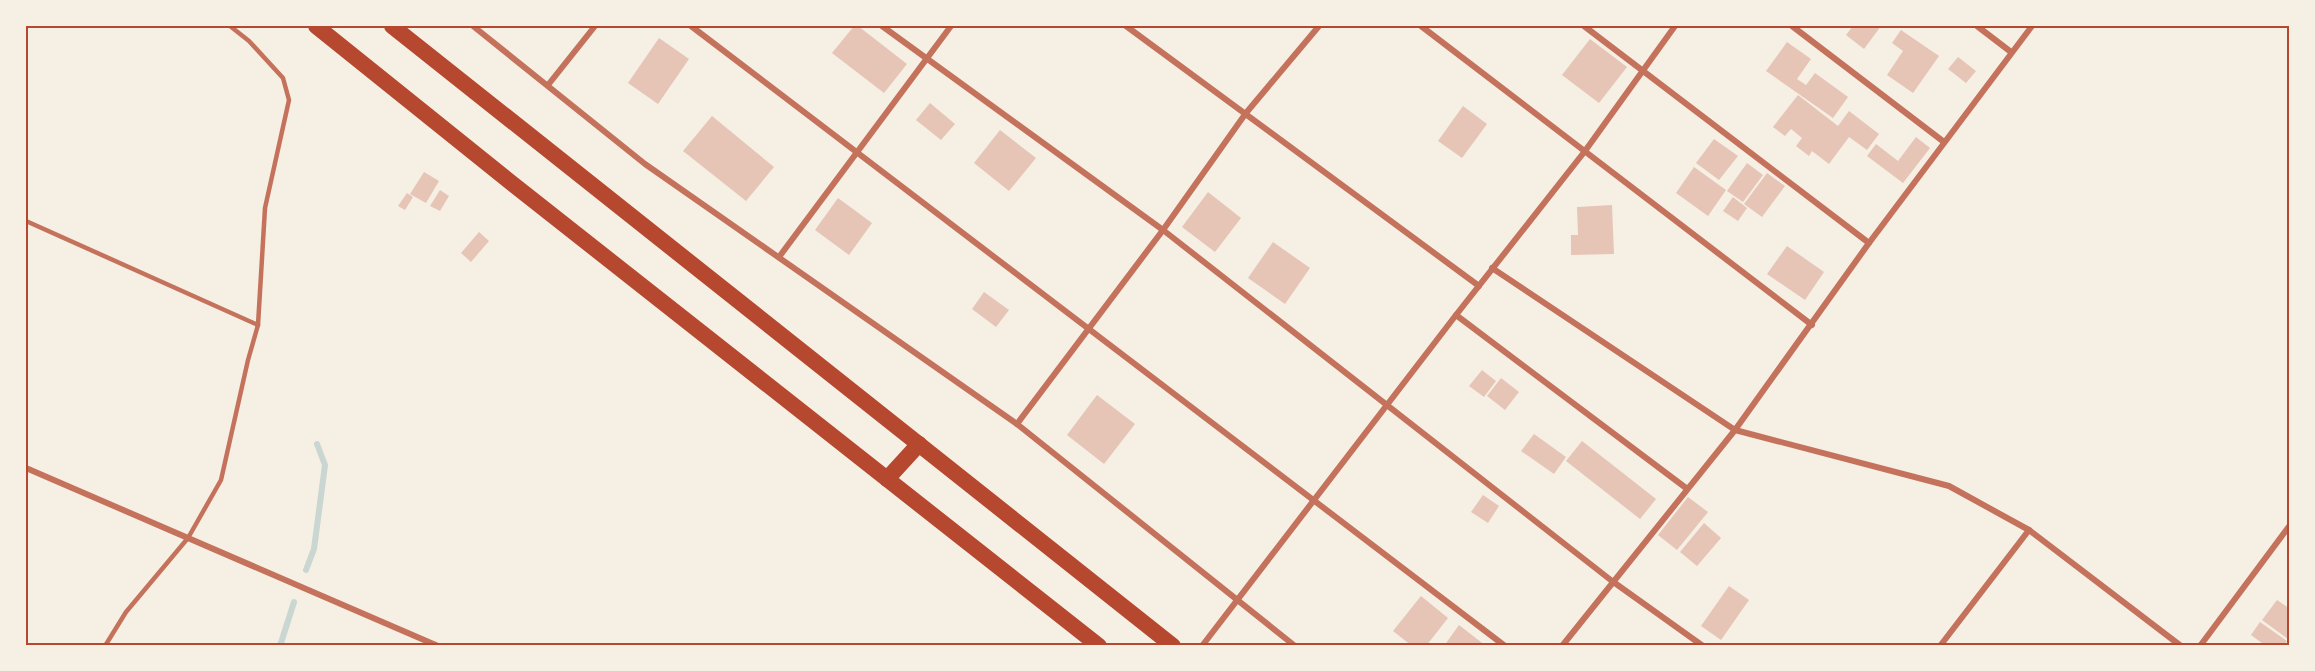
<svg xmlns="http://www.w3.org/2000/svg" width="2315" height="671" viewBox="0 0 2315 671" font-family="'Nunito Sans',sans-serif">
	<style>
		.lines { fill: none; stroke-linecap: round; stroke-linejoin: round }
		.stream { stroke: #c9d6d2; stroke-width: 6 }
		.building { fill: #e6c5b7 }
		.service { stroke: #c5725c; stroke-width: 4.5 }
		.minor { stroke: #c5725c; stroke-width: 6 }
		.trunk { stroke: #b5482f; stroke-width: 16 }
		.neatline { fill: none; stroke: #b5482f; stroke-width: 2 }
	</style>
	<rect width="100%" height="100%" fill="#f6efe4"/>
	<g class="lines">
		<g class="stream">
			<polyline points="306,570 314,549 325,465 317,444"/>
			<polyline points="280,646 294,602"/>
		</g>
	</g>
	<g class="building">
		<polygon points="854,26 858,26 907,64 884,93 832,53"/>
		<polygon points="1853,26 1881,26 1864,49 1846,35"/>
		<polygon points="1901,30 1939,56 1913,93 1887,75 1903,51 1892,43"/>
		<polygon points="659,38 689,59 658,104 628,83"/>
		<polygon points="1590,39 1627,67 1599,103 1562,75"/>
		<polygon points="1787,42 1811,59 1797,79 1806,85 1815,73 1848,97 1833,118 1766,71"/>
		<polygon points="1958,57 1976,71 1966,83 1948,69"/>
		<polygon points="1798,95 1838,126 1849,111 1879,134 1867,150 1849,137 1829,164 1812,151 1809,156 1796,146 1802,138 1791,129 1785,136 1773,127"/>
		<polygon points="930,103 955,124 941,140 916,120"/>
		<polygon points="1463,106 1487,124 1462,158 1438,141"/>
		<polygon points="712,116 774,167 746,201 683,151"/>
		<polygon points="1000,130 1036,158 1009,191 974,163"/>
		<polygon points="1916,137 1930,148 1903,183 1867,156 1876,144 1898,161"/>
		<polygon points="1714,139 1738,156 1719,180 1696,163"/>
		<polygon points="1747,163 1763,175 1743,202 1727,191"/>
		<polygon points="1694,167 1726,190 1708,216 1676,193"/>
		<polygon points="424,172 439,181 426,203 410,194"/>
		<polygon points="1767,173 1785,186 1762,217 1744,204"/>
		<polygon points="440,190 449,196 440,211 430,206"/>
		<polygon points="1208,192 1241,218 1215,252 1182,227"/>
		<polygon points="407,193 413,197 405,210 398,206"/>
		<polygon points="1733,197 1747,208 1738,221 1723,211"/>
		<polygon points="838,198 872,223 849,255 815,230"/>
		<polygon points="1612,205 1614,254 1571,255 1571,235 1578,235 1577,207"/>
		<polygon points="479,232 489,241 471,262 461,253"/>
		<polygon points="1273,242 1310,268 1285,304 1248,278"/>
		<polygon points="1787,246 1824,272 1805,300 1767,274"/>
		<polygon points="984,292 1009,310 996,327 972,309"/>
		<polygon points="1482,370 1496,381 1484,397 1469,386"/>
		<polygon points="1501,378 1519,392 1505,410 1487,396"/>
		<polygon points="1097,395 1135,424 1104,464 1067,435"/>
		<polygon points="1534,434 1566,457 1554,474 1521,451"/>
		<polygon points="1582,441 1656,499 1640,519 1566,461"/>
		<polygon points="1483,495 1499,506 1488,523 1471,512"/>
		<polygon points="1688,497 1708,512 1677,550 1658,535"/>
		<polygon points="1704,523 1721,538 1697,566 1680,552"/>
		<polygon points="1729,586 1749,600 1721,640 1701,626"/>
		<polygon points="1421,596 1448,618 1426,646 1412,646 1393,631"/>
		<polygon points="2277,600 2290,609 2288,639 2262,620"/>
		<polygon points="2260,622 2287,641 2283,646 2266,646 2251,635"/>
		<polygon points="1459,625 1486,646 1444,646"/>
	</g>
	<g class="lines">
		<g class="service">
			<polyline points="26,221 258,325"/>
			<polyline points="105,646 126,612 188,538 221,480 248,360 258,325 265,208 289,100 283,78 249,41 230,26"/>
		</g>
		<g class="minor">
			<polyline points="473,26 645,164 1017,424 1295,646"/>
			<polyline points="691,26 1505,646"/>
			<polyline points="882,26 1163,230 1612,581 1703,646"/>
			<polyline points="1126,26 1479,286"/>
			<polyline points="1421,26 1812,325"/>
			<polyline points="1584,26 1869,243"/>
			<polyline points="1792,26 1944,142"/>
			<polyline points="1977,26 2011,52"/>
			<polyline points="548,85 595,26"/>
			<polyline points="779,257 951,26"/>
			<polyline points="1492,268 1735,430 1949,486 2029,530 2181,646"/>
			<polyline points="1456,315 1686,488"/>
			<polyline points="1017,424 1163,230 1246,113 1319,26"/>
			<polyline points="26,468 438,646"/>
			<polyline points="1202,646 1456,315 1585,151 1675,26"/>
			<polyline points="1562,646 1735,430 1869,243 2032,26"/>
			<polyline points="1940,646 2029,530"/>
			<polyline points="2200,646 2290,525"/>
		</g>
		<g class="trunk">
			<polyline points="316,26 514,185 1099,646"/>
			<polyline points="392,26 1173,646"/>
			<polyline points="887,479 919,444"/>
		</g>
	</g>
	<rect width="2315" height="671" fill="none" stroke="#f6efe4" stroke-width="54"/>
	<rect x="27" y="27" width="2261" height="617" class="neatline"/>
</svg>
